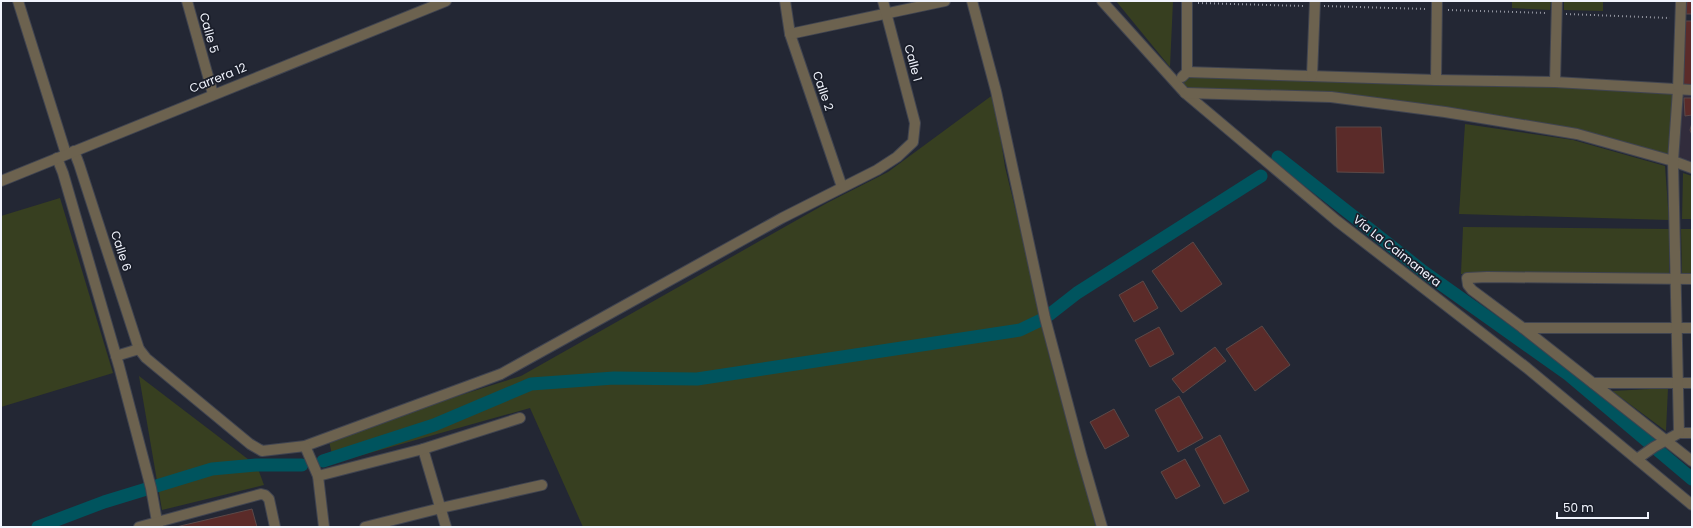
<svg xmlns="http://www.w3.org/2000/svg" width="1693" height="528" viewBox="0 0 1693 528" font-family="Poppins,sans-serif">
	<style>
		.education { fill: #312c3c }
		.green { fill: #373f20 }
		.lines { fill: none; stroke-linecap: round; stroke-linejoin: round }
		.canal { stroke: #00545e; stroke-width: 13 }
		.building { fill: #5b2b29; stroke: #5b4948 }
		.street-casing { stroke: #404450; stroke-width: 12 }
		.path { stroke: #9295a0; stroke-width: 2; stroke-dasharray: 1 3; stroke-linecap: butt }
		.street { stroke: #6c624f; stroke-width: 10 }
		.labels { text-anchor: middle; stroke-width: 3.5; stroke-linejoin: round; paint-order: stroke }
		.street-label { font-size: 12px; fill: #f1f4fd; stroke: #1a1e2a }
	</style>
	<rect width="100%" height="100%" fill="#232734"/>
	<polygon class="education" points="1682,94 1692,94 1692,164 1676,159"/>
	<g class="green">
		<polygon points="1116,1 1173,1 1170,67"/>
		<polygon points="1512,1 1551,1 1550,10 1512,8"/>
		<polygon points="1564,1 1603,1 1603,11 1564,10"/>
		<polygon points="1188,76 1555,83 1676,92 1671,157 1414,104 1186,91 1181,86"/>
		<polygon points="994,94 1005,167 1046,334 1048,352 1096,527 583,527 530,408 334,463 328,437 521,376 827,203 888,172"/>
		<polygon points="1465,124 1573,140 1665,166 1669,220 1459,214"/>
		<polygon points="1683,173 1692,176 1692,219 1682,219"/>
		<polygon points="60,198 113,373 1,407 1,216"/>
		<polygon points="1463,227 1669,229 1669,273 1461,274"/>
		<polygon points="1681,229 1692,229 1692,274 1682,274"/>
		<polygon points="139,376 257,466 264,485 162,510"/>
		<polygon points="1668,388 1666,431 1612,391"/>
	</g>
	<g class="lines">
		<g class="canal">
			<polyline points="1278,157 1424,272 1569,375 1692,479"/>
			<polyline points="323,461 434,425 531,384 614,378 697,379 1020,330 1045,318 1077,293 1261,176"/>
			<polyline points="38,527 104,502 212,469 256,465 302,465"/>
		</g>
	</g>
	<g class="building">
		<polygon points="1687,1 1692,1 1692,14 1686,14"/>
		<polygon points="1683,21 1692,21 1692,86 1682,86"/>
		<polygon points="1684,98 1692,98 1692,115 1685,116"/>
		<polygon points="1692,123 1692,135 1690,130"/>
		<polygon points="1336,127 1381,127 1384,173 1337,172"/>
		<polygon points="1193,242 1222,284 1181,312 1152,271"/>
		<polygon points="1143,281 1158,308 1134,322 1119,295"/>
		<polygon points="1262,326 1290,365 1255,391 1226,349"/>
		<polygon points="1159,327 1174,354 1150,367 1135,340"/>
		<polygon points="1215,347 1226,361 1183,393 1172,379"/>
		<polygon points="1179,396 1203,438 1178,452 1155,410"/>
		<polygon points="1114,409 1129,436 1105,449 1090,422"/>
		<polygon points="1220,435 1249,491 1224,504 1195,449"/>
		<polygon points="1185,459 1200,486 1176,499 1161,472"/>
		<polygon points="252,509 257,527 176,527"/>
	</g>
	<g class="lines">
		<defs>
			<g id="street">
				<polyline points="18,1 66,154"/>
				<polyline points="187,1 213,94"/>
				<polyline points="785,1 790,34 842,187"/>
				<polyline points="972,1 996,91 1045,318 1081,454 1102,527"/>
				<polyline points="1102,1 1185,93 1337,221 1527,368 1692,505"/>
				<polyline points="790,34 945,1"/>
				<polyline points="1187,72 1436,80 1555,82 1692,90"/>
				<polyline points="1312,76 1315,1"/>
				<polyline points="1182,77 1187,72 1187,1"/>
				<polyline points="1436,80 1437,1"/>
				<polyline points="1555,82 1557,1"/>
				<polyline points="1185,93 1331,97 1445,112 1577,134 1673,161 1692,168"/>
				<polyline points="74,151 79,164 139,349 146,358 250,444 262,451 305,446 501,374 782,218 877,170 897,157 913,142 915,123 883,1"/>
				<polyline points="57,158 63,173 119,366 151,488 158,527"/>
				<polyline points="1,181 446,1"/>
				<polyline points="1692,279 1487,277 1467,278 1468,285 1472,290 1523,328 1692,461"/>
				<polyline points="1523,328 1692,328"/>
				<polyline points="116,356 139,349"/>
				<polyline points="1593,383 1692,383"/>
				<polyline points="1679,433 1692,433"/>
				<polyline points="305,446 318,476 324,527"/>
				<polyline points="423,449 446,527"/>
				<polyline points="1637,459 1654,447 1679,433 1673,161 1678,90 1681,1"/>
				<polyline points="318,476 423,449 520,418"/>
				<polyline points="139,527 261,494 265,495 269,499 275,527"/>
				<polyline points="365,527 441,508 542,485"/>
			</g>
		</defs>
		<use href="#street" class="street-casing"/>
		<g class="path">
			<polyline points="1198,3 1304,6"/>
			<polyline points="1324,6 1426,9"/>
			<polyline points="1448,10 1546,13"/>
			<polyline points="1566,14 1670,18"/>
		</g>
		<use href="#street" class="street"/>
	</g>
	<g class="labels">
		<g class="street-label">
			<text transform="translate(209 33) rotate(74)" y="4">Calle 5</text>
			<text transform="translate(913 63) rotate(75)" y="4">Calle 1</text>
			<text transform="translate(218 78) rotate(-22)" y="4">Carrera 12</text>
			<text transform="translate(823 91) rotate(71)" y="4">Calle 2</text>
			<text transform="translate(121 251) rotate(72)" y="4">Calle 6</text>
			<text transform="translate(1397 251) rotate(38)" y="4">Vía La Caimanera</text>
		</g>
	</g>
	<rect width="1693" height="528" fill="none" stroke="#f1f4fd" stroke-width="4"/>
	<path d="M1557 512v6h91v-6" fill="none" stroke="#f1f4fd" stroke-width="2"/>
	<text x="1563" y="512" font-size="12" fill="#f1f4fd" stroke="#1a1e2a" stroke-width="3" paint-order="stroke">50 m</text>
</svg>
